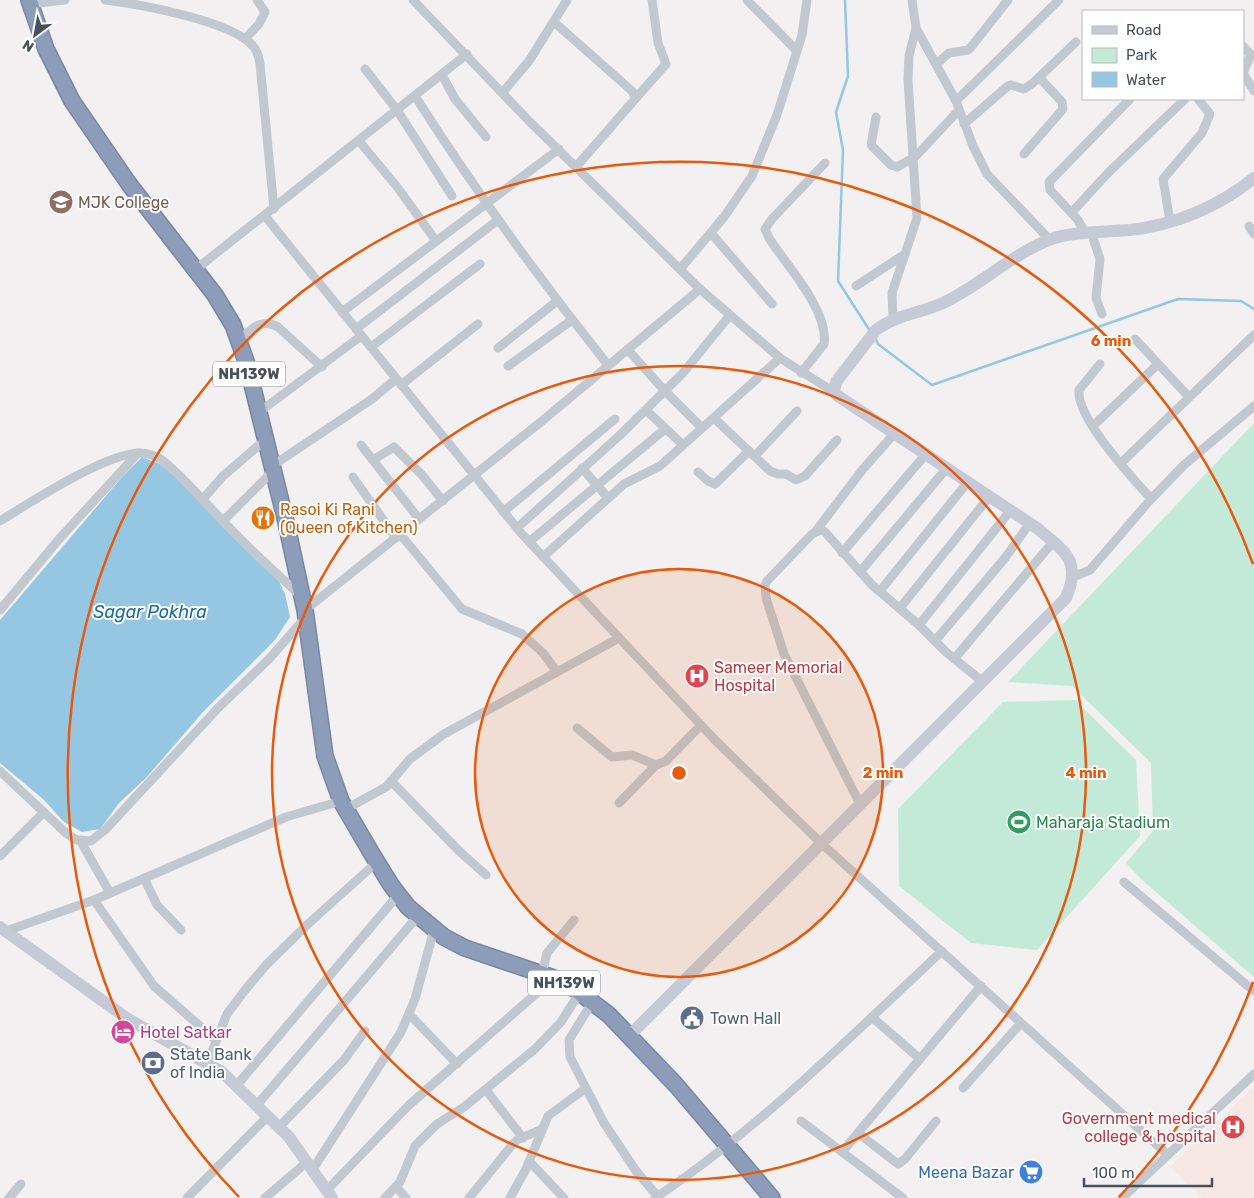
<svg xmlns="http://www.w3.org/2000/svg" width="1254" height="1198" viewBox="0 0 1254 1198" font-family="Rubik,sans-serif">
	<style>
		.medical { fill: #f8e8e3 }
		.green { fill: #c3ead8 }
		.water { fill: #95c7e3 }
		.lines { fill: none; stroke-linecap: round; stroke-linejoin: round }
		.stream { stroke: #95c7e3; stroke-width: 2.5 }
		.highway-casing { stroke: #7887a5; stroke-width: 18 }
		.street { stroke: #c2c8d0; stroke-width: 9 }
		.secondary { stroke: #c5cad6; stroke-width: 12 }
		.highway { stroke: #8d9cb9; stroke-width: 15 }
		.ring { fill: none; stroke: #e8590c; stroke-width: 2.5 }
		.labels { text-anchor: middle; stroke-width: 4; stroke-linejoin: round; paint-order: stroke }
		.shield { fill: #fff; stroke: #80848c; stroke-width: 1 }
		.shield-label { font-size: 15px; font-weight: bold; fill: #4a505b }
		.education-label { font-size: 16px; fill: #785e54; stroke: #fff; text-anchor: start }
		.food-label { font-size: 16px; fill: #c56008; stroke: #fff; text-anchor: start }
		.health-label { font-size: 16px; fill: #be3a42; stroke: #fff; text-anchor: start }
		.leisure-label { font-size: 16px; fill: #27864d; stroke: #fff; text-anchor: start }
		.service-label { font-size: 16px; fill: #4e5e75; stroke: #fff; text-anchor: start }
		.hotel-label { font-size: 16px; fill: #b23c85; stroke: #fff; text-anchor: start }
		.shop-label { font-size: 16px; fill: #366cbe; stroke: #fff; text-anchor: end }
		.water-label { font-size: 18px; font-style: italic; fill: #1c6e9c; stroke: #fff }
		.centre { fill: #e8590c; stroke: #fff; stroke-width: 2.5 }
		.ring-label { font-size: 15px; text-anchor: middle; font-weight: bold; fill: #e8590c; stroke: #fff; stroke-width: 4; stroke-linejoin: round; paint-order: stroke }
	</style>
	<rect width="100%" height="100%" fill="#f2f0f0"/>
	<polygon class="medical" points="1254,1087 1254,1198 1203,1198 1170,1167"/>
	<g class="green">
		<polygon points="1254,423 1254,977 1141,879 1126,863 1153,831 1151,763 1072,686 1008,682"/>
		<polygon points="1075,700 1136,760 1140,836 1037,950 971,943 899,886 898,809 1003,702"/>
	</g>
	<polygon class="water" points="142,457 160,464 185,484 278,579 285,594 290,617 275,640 203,712 146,778 119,803 100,829 82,832 64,822 43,799 0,763 0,620 123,476"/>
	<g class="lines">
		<g class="stream">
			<polyline points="845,0 848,76 836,112 843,150 838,281 870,331"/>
			<polyline points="875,338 878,344 932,385 1178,299 1241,301 1254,309"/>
		</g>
		<defs>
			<polyline id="highway" points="29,0 46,49 72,101 129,184 215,295 233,325 247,364 286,522 305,610 325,756 341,801 372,854 391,885 408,907 444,937 465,948 554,978 575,989 609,1015 676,1085 772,1198"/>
		</defs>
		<use href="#highway" class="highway-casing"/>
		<g class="street">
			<path d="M105,0C139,4 232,21 253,46C258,51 259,58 260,64L274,209"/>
			<polyline points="413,0 529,121 700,289 780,358 834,392"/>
			<polyline points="747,0 797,51"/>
			<polyline points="912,0 916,28 956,101 973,146 987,174 1050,240"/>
			<polyline points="30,4 65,0"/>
			<polyline points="554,22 632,91 636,98 576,167"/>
			<polyline points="245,39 259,24 265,12 257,0"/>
			<polyline points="1243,46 1251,55 1243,73 1254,91"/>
			<polyline points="936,64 949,53 968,50 972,46 1008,0"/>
			<polyline points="365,69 397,110 452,196"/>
			<polyline points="442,75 455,99 486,137"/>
			<polyline points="503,92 529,61 567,0"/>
			<path d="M415,96C475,190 539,279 608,365"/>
			<polyline points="636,98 666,64 658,43 652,0"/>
			<polyline points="956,101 1059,0"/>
			<polyline points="876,117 871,145 891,165 897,167 915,157 959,110"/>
			<polyline points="964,124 1008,86 1011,85 1024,89 1033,83 1076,42"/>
			<polyline points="359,141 398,188 436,241"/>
			<polyline points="1024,154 1063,109 1062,102 1039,77"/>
			<polyline points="1072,212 1108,173 1185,99"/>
			<polyline points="265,216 521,533 715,740 822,844 1168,1155"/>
			<polyline points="1170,221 1163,179 1202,133 1210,114 1198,99"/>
			<polyline points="1249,226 1254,234"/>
			<polyline points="1091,232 1100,259 1096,298 1102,314"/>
			<polyline points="711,233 772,304"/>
			<polyline points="1085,233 1078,220 1050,190 1049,182 1130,99"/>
			<polyline points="680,269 724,217 752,176 777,115 802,35 807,0"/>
			<polyline points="195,270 467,54"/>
			<polyline points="856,286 905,254"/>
			<polyline points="342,312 559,149"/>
			<polyline points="893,319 892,293 917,218 908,80 909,56 916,28"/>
			<polyline points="356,329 498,220"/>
			<polyline points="1135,339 1189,397"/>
			<path d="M239,340C251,330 261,317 278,327L322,367"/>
			<polyline points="371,347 480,264"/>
			<polyline points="498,348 557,301"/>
			<polyline points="628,350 665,391 702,428"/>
			<path d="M1100,364L1079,390C1076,418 1132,477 1151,499"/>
			<polyline points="508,366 572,320"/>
			<path d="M801,373L824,344C829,310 786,265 769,238L765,229L772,219L825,163"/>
			<polyline points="401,385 478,324"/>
			<polyline points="646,410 683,445"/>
			<polyline points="258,413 361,336"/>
			<polyline points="714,418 770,471 778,474 786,474 796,480 805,476 837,440"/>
			<polyline points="1093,426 1158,364"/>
			<polyline points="361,445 419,519"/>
			<polyline points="755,456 797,411"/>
			<polyline points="373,460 394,447 422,475 443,501"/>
			<polyline points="1121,463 1254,335"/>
			<polyline points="272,466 372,399 396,379"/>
			<polyline points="582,468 608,498"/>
			<polyline points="698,472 708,481 715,484 749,451"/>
			<polyline points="353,477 396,538"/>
			<polyline points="203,499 223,476 265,440"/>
			<polyline points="503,512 615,419"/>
			<path d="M0,521C31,502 106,453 140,453C148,453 156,456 162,460C185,478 203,501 224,522C248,548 275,572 301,596"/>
			<polyline points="223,521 273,471"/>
			<polyline points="517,528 619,436 683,373 730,315"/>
			<polyline points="816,531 863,469 894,434"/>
			<polyline points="400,534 462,609 522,634 543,653 557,672"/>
			<polyline points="529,542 665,429"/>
			<polyline points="842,553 925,455"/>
			<polyline points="543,557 624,484 660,466 780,358"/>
			<polyline points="860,572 946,469"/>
			<polyline points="1073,577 1090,570 1151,499 1184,465 1254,406"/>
			<polyline points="880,591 967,483"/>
			<polyline points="900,608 989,497"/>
			<polyline points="0,610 60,538 138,453"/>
			<polyline points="305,610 542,421 700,289"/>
			<polyline points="919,625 1010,511"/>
			<polyline points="935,641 1005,558 1030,523"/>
			<polyline points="954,659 1053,542"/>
			<polyline points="577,728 612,757 632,755 656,765 666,761 701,725"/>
			<polyline points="0,771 67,834 77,840 91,841 106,829 218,708 269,659 306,617"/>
			<polyline points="391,781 459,851 486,875"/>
			<polyline points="619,803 656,765"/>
			<polyline points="860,804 784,654 766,598 765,586 767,581 812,534 821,530 825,532 872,585 919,625 946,652 983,682"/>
			<polyline points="346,809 386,787 410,759 444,734 619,638"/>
			<polyline points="80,840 110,893"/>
			<polyline points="0,856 44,812"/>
			<polyline points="144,878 157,905 181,930"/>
			<polyline points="1124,882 1254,991"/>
			<polyline points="94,900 154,986 216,1040"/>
			<polyline points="6,931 94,900 286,817 341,801"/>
			<polyline points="542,974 547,953 574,920"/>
			<polyline points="593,1001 569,1040 570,1057 604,1123 636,1171 659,1198"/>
			<polyline points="409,1014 457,1064"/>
			<polyline points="872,1017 920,1059"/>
			<polyline points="207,1064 227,1014 245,990 267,964 308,924 377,862"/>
			<polyline points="237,1085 398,895"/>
			<polyline points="963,1088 1021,1023"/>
			<polyline points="486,1090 523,1138"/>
			<polyline points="257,1105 418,916"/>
			<polyline points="801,1121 903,1198"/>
			<polyline points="279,1127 344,1060 365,1031"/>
			<polyline points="858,1133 898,1164 905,1159 936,1121"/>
			<polyline points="842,1152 981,986"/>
			<polyline points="529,1161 564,1198"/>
			<polyline points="313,1169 401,1032 415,999 434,930"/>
			<polyline points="396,1187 406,1198"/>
			<polyline points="328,1189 409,1105 554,978"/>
			<polyline points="9,1198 21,1184"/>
			<polyline points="187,1198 268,1116"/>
			<polyline points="265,1198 307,1162"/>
			<polyline points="385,1198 400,1182 415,1146 437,1124 464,1107 535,1049 561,1022 580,992"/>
			<polyline points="469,1198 512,1145 517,1140 542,1129"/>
			<polyline points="510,1198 526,1169 548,1116 586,1088"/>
			<path d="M655,1198C760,1128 850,1037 942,951"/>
			<polyline points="1122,1198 1254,1074"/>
		</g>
		<g class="secondary">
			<polyline points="0,927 128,1019 222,1072 289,1137 332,1198"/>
			<path d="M630,1035L1066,598C1082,560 1065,552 1037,528L838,396L834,392L836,382L876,330C896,315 921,313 943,303C981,285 1014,252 1054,238C1078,231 1105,232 1130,230C1175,225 1220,206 1254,178"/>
		</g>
		<use href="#highway" class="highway"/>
	</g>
	<circle cx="679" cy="773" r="204" fill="#e8590c" fill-opacity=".12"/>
	<g class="ring">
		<circle cx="679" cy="773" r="204"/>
		<circle cx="679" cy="773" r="407"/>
		<path d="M1253 982A611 611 0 0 1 1119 1197M239 1197A611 611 0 1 1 1253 564"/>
	</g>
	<defs>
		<symbol id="university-disc" viewBox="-11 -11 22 22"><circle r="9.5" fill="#8d6e63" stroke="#fff"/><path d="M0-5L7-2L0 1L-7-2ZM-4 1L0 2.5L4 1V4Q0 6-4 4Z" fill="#fff"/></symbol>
		<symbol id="restaurant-disc" viewBox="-11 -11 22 22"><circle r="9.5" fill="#e8710a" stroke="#fff"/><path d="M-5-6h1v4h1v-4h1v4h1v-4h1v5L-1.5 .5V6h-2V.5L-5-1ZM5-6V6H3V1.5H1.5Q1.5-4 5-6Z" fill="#fff"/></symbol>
		<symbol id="hospital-disc" viewBox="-11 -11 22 22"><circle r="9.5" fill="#e0444e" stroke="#fff"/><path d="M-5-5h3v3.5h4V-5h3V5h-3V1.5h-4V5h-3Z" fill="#fff"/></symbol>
		<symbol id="stadium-disc" viewBox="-11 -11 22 22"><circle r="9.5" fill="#2e9e5b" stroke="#fff"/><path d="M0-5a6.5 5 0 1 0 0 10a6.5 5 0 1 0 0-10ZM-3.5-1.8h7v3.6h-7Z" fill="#fff"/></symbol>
		<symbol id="civic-disc" viewBox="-11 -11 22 22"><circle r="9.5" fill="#5c6f8a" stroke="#fff"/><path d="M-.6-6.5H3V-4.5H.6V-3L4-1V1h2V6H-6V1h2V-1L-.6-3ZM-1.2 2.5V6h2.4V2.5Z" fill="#fff"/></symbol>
		<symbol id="hotel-disc" viewBox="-11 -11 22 22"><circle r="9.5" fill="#d1479c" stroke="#fff"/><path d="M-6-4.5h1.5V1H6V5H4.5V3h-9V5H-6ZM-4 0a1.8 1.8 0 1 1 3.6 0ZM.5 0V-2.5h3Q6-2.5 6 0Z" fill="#fff"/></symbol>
		<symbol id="bank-disc" viewBox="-11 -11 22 22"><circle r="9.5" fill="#5c6f8a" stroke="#fff"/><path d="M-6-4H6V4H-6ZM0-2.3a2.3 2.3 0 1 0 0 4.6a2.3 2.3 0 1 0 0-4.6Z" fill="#fff"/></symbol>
		<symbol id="supermarket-disc" viewBox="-11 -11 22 22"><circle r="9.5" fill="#3f7fe0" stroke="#fff"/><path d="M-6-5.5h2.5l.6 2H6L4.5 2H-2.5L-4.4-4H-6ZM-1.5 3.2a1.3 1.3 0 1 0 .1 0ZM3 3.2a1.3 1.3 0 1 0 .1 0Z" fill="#fff"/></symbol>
	</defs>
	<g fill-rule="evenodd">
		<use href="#university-disc" x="47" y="188" width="28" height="28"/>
		<use href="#restaurant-disc" x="249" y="504" width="28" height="28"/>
		<use href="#hospital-disc" x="683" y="662" width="28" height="28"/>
		<use href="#stadium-disc" x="1005" y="808" width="28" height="28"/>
		<use href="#civic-disc" x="678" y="1004" width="28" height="28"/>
		<use href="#hotel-disc" x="109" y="1018" width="28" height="28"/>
		<use href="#bank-disc" x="139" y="1049" width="28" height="28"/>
		<use href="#hospital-disc" x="1219" y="1113" width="28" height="28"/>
		<use href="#supermarket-disc" x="1017" y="1158" width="28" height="28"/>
	</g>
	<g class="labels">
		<g class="shield">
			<rect x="213" y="361.5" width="72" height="25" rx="4"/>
			<rect x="528" y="970.5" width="72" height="25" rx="4"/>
		</g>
		<g class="shield-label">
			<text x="249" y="379">NH139W</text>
			<text x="564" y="988">NH139W</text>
		</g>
		<g class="education-label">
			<text x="78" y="208">MJK College</text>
		</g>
		<g class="food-label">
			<text x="280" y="515">Rasoi Ki Rani<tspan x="280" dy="18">(Queen of Kitchen)</tspan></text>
		</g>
		<g class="health-label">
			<text x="714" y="673">Sameer Memorial<tspan x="714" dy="18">Hospital</tspan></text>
			<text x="1216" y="1124" text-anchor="end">Government medical<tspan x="1216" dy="18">college &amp; hospital</tspan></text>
		</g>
		<g class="leisure-label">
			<text x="1036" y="828">Maharaja Stadium</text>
		</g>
		<g class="service-label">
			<text x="710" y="1024">Town Hall</text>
			<text x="170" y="1060">State Bank<tspan x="170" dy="18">of India</tspan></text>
		</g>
		<g class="hotel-label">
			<text x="140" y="1038">Hotel Satkar</text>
		</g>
		<g class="shop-label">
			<text x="1014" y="1178">Meena Bazar</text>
		</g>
		<g class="water-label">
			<text x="150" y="618">Sagar Pokhra</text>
		</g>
	</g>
	<circle cx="679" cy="773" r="8" class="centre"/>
	<g class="ring-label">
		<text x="1111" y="346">6 min</text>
		<text x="883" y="778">2 min</text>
		<text x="1086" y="778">4 min</text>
	</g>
	<rect x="1082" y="10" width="162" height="90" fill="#ffffff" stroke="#b7b9bd"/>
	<rect x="1092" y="26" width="25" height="8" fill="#c5cad6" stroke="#b7b9bd"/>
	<text x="1126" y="35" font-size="15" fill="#4a505b">Road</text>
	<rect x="1092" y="48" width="25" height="15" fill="#c3ead8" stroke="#b7b9bd"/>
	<text x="1126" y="60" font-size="15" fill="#4a505b">Park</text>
	<rect x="1092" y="72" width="25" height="15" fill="#95c7e3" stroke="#b7b9bd"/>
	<text x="1126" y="85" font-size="15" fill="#4a505b">Water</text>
	<g transform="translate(35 35) rotate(212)" stroke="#ffffff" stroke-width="4" paint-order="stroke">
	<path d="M0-4L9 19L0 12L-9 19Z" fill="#4a505b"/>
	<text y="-8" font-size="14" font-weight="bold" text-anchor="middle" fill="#4a505b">N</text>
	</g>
	<path d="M1084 1178v8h128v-8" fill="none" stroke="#4a505b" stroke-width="2.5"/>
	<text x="1092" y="1178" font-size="15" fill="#4a505b" stroke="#ffffff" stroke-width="4" paint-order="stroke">100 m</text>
</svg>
